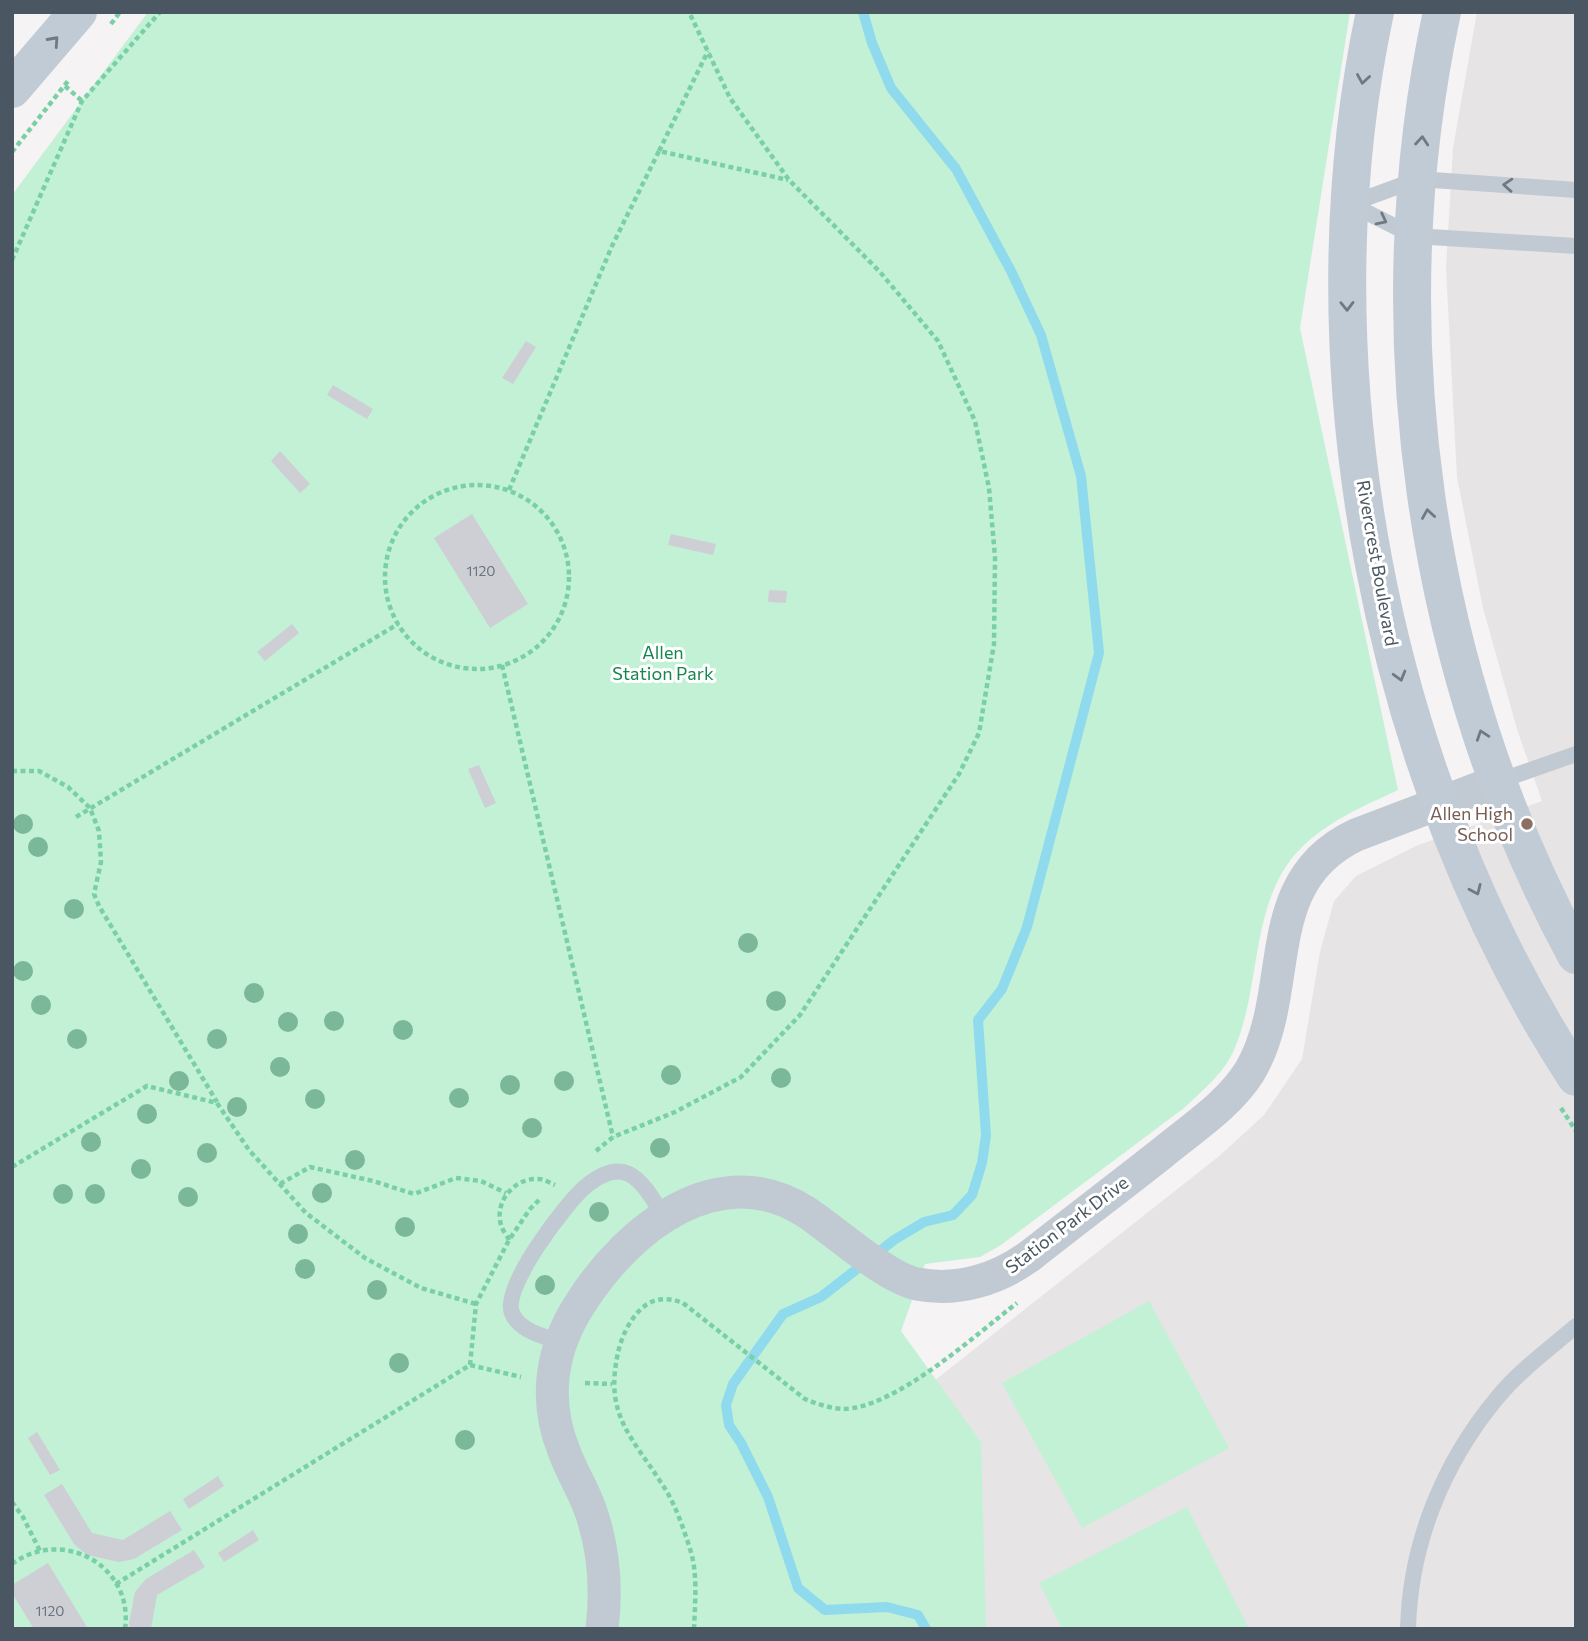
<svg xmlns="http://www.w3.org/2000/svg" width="1588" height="1641" viewBox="0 0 1588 1641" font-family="Commissioner,sans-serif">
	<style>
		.education { fill: #e6e4e5 }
		.green { fill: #c3f1d5 }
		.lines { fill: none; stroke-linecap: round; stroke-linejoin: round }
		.stream { stroke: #90daee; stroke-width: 10 }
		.building { fill: #cdcfd5 }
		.path { stroke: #7ad0a6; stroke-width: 4.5; stroke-dasharray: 5 3.5; stroke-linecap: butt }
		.lane { stroke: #c1cad2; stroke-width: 16 }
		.street { stroke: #c1cad2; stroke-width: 33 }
		.secondary { stroke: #c1cbd6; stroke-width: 38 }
		.tree { fill: #7bb799 }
		.oneway { stroke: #6e7984 }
		.oneway2 { stroke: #6e7983 }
		.education-dot { fill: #8d6e63; stroke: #fff; stroke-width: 2.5 }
		.labels { text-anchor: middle; stroke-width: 6; stroke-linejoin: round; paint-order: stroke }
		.number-label { font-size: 14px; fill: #6b747e }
		.street-label { font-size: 18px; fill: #4a5661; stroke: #fff }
		.park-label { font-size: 18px; fill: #17864f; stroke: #fff }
		.education-label { font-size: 18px; fill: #785e54; stroke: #fff; text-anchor: end }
	</style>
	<rect width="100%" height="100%" fill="#f5f3f3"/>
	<polygon class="education" points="1477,12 1576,12 1576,1629 799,1629 892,1414 1218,1157 1264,1115 1302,1059 1320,952 1334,901 1356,876 1416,846 1542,801 1517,729 1483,608 1457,477 1446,268 1453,148"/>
	<g class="green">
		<path d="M148,12H1350L1300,328L1398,790C1364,806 1330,820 1302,847C1248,900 1263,987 1233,1052C1223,1074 1201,1092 1184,1108L1001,1245L980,1257L925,1264L901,1331L981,1442L986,1629H12V195Z"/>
		<polygon points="1149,1301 1229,1448 1082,1528 1002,1383"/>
		<polygon points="1187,1507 1249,1629 1062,1629 1039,1583"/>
	</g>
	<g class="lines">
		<polyline class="stream" points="863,12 872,43 891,88 956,169 1011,271 1041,335 1081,476 1099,653 1027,927 1002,989 978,1020 986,1135 982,1163 972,1195 953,1215 924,1222 894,1240 821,1297 783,1314 733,1384 726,1405 729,1425 741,1443 768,1497 798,1588 825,1610 887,1607 918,1615 926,1629"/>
	</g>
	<g class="building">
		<polygon points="526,341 536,347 513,384 502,378"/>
		<polygon points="333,385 373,409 367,419 327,395"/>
		<polygon points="280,451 310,484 300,493 271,461"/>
		<polygon points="472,514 528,604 490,628 434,538"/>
		<polygon points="671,534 716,544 713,555 668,545"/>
		<polygon points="769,590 787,591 786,603 768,602"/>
		<polygon points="292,624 299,633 265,661 257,652"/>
		<polygon points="479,765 496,803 485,808 468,769"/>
		<polygon points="37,1432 60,1470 50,1475 28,1438"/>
		<polygon points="218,1476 224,1486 189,1509 183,1499"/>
		<polygon points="62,1484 92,1533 123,1540 170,1511 182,1530 134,1559 119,1562 87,1555 74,1544 44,1495"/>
		<polygon points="253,1530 259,1540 224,1562 218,1553"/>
		<polygon points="194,1550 205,1567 157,1595 151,1629 130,1629 129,1623 135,1592 146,1579"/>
		<polygon points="48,1563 88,1629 34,1629 12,1593 12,1585"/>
	</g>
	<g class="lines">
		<g class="path">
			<polyline points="111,24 120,12"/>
			<polyline points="65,86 82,101"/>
			<polyline points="659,151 708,51"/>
			<polyline points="12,152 68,81"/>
			<polyline points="12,260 82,101 160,12"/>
			<circle cx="477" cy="577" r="92"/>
			<polyline points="509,490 612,246 659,151 788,180"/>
			<polyline points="502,665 613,1137"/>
			<polyline points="12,771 39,771 68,787 90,808 99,831 101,862 94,894 99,906 217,1102"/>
			<polyline points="76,817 398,624"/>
			<polyline points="1561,1108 1576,1131"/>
			<polyline points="596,1151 613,1137 675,1112 741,1077 800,1015 959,774 979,733 994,644 995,557 989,488 975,421 938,341 880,272 789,180 730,98 689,12"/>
			<polyline points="12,1167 147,1086 217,1103 249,1150 306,1213 365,1258 421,1288 476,1304"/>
			<polyline points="280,1184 310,1167 373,1181 414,1194 456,1178 481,1181 506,1193"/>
			<path d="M509,1240C507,1235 502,1230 501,1225C494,1201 515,1177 539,1179C544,1179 550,1183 555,1185"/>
			<polyline points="470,1365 476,1304 509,1240 530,1209 539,1200"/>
			<polyline points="585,1383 612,1384"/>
			<polyline points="12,1502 23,1517 40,1551"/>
			<path d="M12,1564C62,1527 134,1565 125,1629"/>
			<polyline points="116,1584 470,1365 521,1377"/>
			<path d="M694,1629C695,1603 698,1573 690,1549C683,1527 675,1503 662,1484C632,1437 604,1415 618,1353C621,1338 629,1321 640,1310C653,1297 668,1297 683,1303L805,1399C817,1404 829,1408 842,1409C895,1409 975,1335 1017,1303"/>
		</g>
		<g class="lane">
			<polyline points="1353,203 1418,179 1576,190"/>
			<polyline points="1352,205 1414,236 1576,246"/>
			<polyline points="1499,781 1576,754"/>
			<path d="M560,1342C544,1336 519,1331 512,1313C501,1288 566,1203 585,1187C597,1177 614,1167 629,1174C644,1182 654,1201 663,1215"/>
			<path d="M1408,1629C1410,1544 1443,1463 1497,1398C1519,1371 1549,1349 1576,1326"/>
		</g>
		<path class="street" d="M602,1629C607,1588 604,1548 590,1509C583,1489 571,1471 564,1451C543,1399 551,1347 582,1301C629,1228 719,1156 806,1212C835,1231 885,1277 917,1284C958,1292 999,1279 1031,1255C1074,1221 1118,1188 1161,1154C1191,1129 1229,1105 1250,1071C1297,991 1256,882 1356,835L1498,781"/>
		<g class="secondary">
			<path d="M1375,12C1300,363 1380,777 1576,1077"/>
			<path d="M1442,12C1374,326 1423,673 1576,955"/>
			<polyline points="12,89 78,12"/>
		</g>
	</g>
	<g class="tree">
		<circle cx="23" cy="824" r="10"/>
		<circle cx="38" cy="847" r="10"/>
		<circle cx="74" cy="909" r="10"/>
		<circle cx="748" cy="943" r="10"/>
		<circle cx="23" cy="971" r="10"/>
		<circle cx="254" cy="993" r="10"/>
		<circle cx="776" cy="1001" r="10"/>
		<circle cx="41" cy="1005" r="10"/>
		<circle cx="334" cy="1021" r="10"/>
		<circle cx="288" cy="1022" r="10"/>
		<circle cx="403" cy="1030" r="10"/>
		<circle cx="77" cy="1039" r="10"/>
		<circle cx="217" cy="1039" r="10"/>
		<circle cx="280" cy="1067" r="10"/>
		<circle cx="671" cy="1075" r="10"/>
		<circle cx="781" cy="1078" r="10"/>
		<circle cx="179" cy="1081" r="10"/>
		<circle cx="564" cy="1081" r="10"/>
		<circle cx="510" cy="1085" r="10"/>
		<circle cx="459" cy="1098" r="10"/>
		<circle cx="315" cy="1099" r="10"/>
		<circle cx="237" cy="1107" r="10"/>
		<circle cx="147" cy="1114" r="10"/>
		<circle cx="532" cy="1128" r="10"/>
		<circle cx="91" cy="1142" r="10"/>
		<circle cx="660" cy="1148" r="10"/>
		<circle cx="207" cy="1153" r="10"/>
		<circle cx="355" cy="1160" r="10"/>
		<circle cx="141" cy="1169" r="10"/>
		<circle cx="322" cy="1193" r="10"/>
		<circle cx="63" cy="1194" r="10"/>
		<circle cx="95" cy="1194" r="10"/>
		<circle cx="188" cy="1197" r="10"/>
		<circle cx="599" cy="1212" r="10"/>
		<circle cx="405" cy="1227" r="10"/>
		<circle cx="298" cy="1234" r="10"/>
		<circle cx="305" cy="1269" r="10"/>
		<circle cx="545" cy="1285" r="10"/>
		<circle cx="377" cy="1290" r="10"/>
		<circle cx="399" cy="1363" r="10"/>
		<circle cx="465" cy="1440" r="10"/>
	</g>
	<defs><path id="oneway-chevron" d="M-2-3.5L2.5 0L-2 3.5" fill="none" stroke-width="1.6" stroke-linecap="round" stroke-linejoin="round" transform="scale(1.75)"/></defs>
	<g class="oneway">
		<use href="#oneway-chevron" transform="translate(54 41) rotate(-48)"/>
		<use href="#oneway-chevron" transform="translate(1363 79) rotate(99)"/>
		<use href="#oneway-chevron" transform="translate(1422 141) rotate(-85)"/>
		<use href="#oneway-chevron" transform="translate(1347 306) rotate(89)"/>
		<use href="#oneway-chevron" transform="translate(1428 514) rotate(-99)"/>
		<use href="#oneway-chevron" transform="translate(1400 676) rotate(74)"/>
		<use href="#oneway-chevron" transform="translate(1482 735) rotate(-109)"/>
		<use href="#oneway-chevron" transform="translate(1476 890) rotate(66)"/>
	</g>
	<g class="oneway2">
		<use href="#oneway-chevron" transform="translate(1508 185) rotate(-176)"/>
		<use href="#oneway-chevron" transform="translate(1382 220) rotate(27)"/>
	</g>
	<circle class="education-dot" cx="1527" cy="824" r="7"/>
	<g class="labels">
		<g class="number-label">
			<text x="481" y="576">1120</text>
			<text x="50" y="1616">1120</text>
		</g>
		<g class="street-label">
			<text transform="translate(1377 563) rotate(80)" y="6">Rivercrest Boulevard</text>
			<text transform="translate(1067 1225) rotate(-37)" y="6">Station Park Drive</text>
		</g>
		<g class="park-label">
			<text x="663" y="659">Allen<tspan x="663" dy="21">Station Park</tspan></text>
		</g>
		<g class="education-label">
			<text x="1513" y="820">Allen High<tspan x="1513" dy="21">School</tspan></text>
		</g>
	</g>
	<rect width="1588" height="1641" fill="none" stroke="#4a5661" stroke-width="28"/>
</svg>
